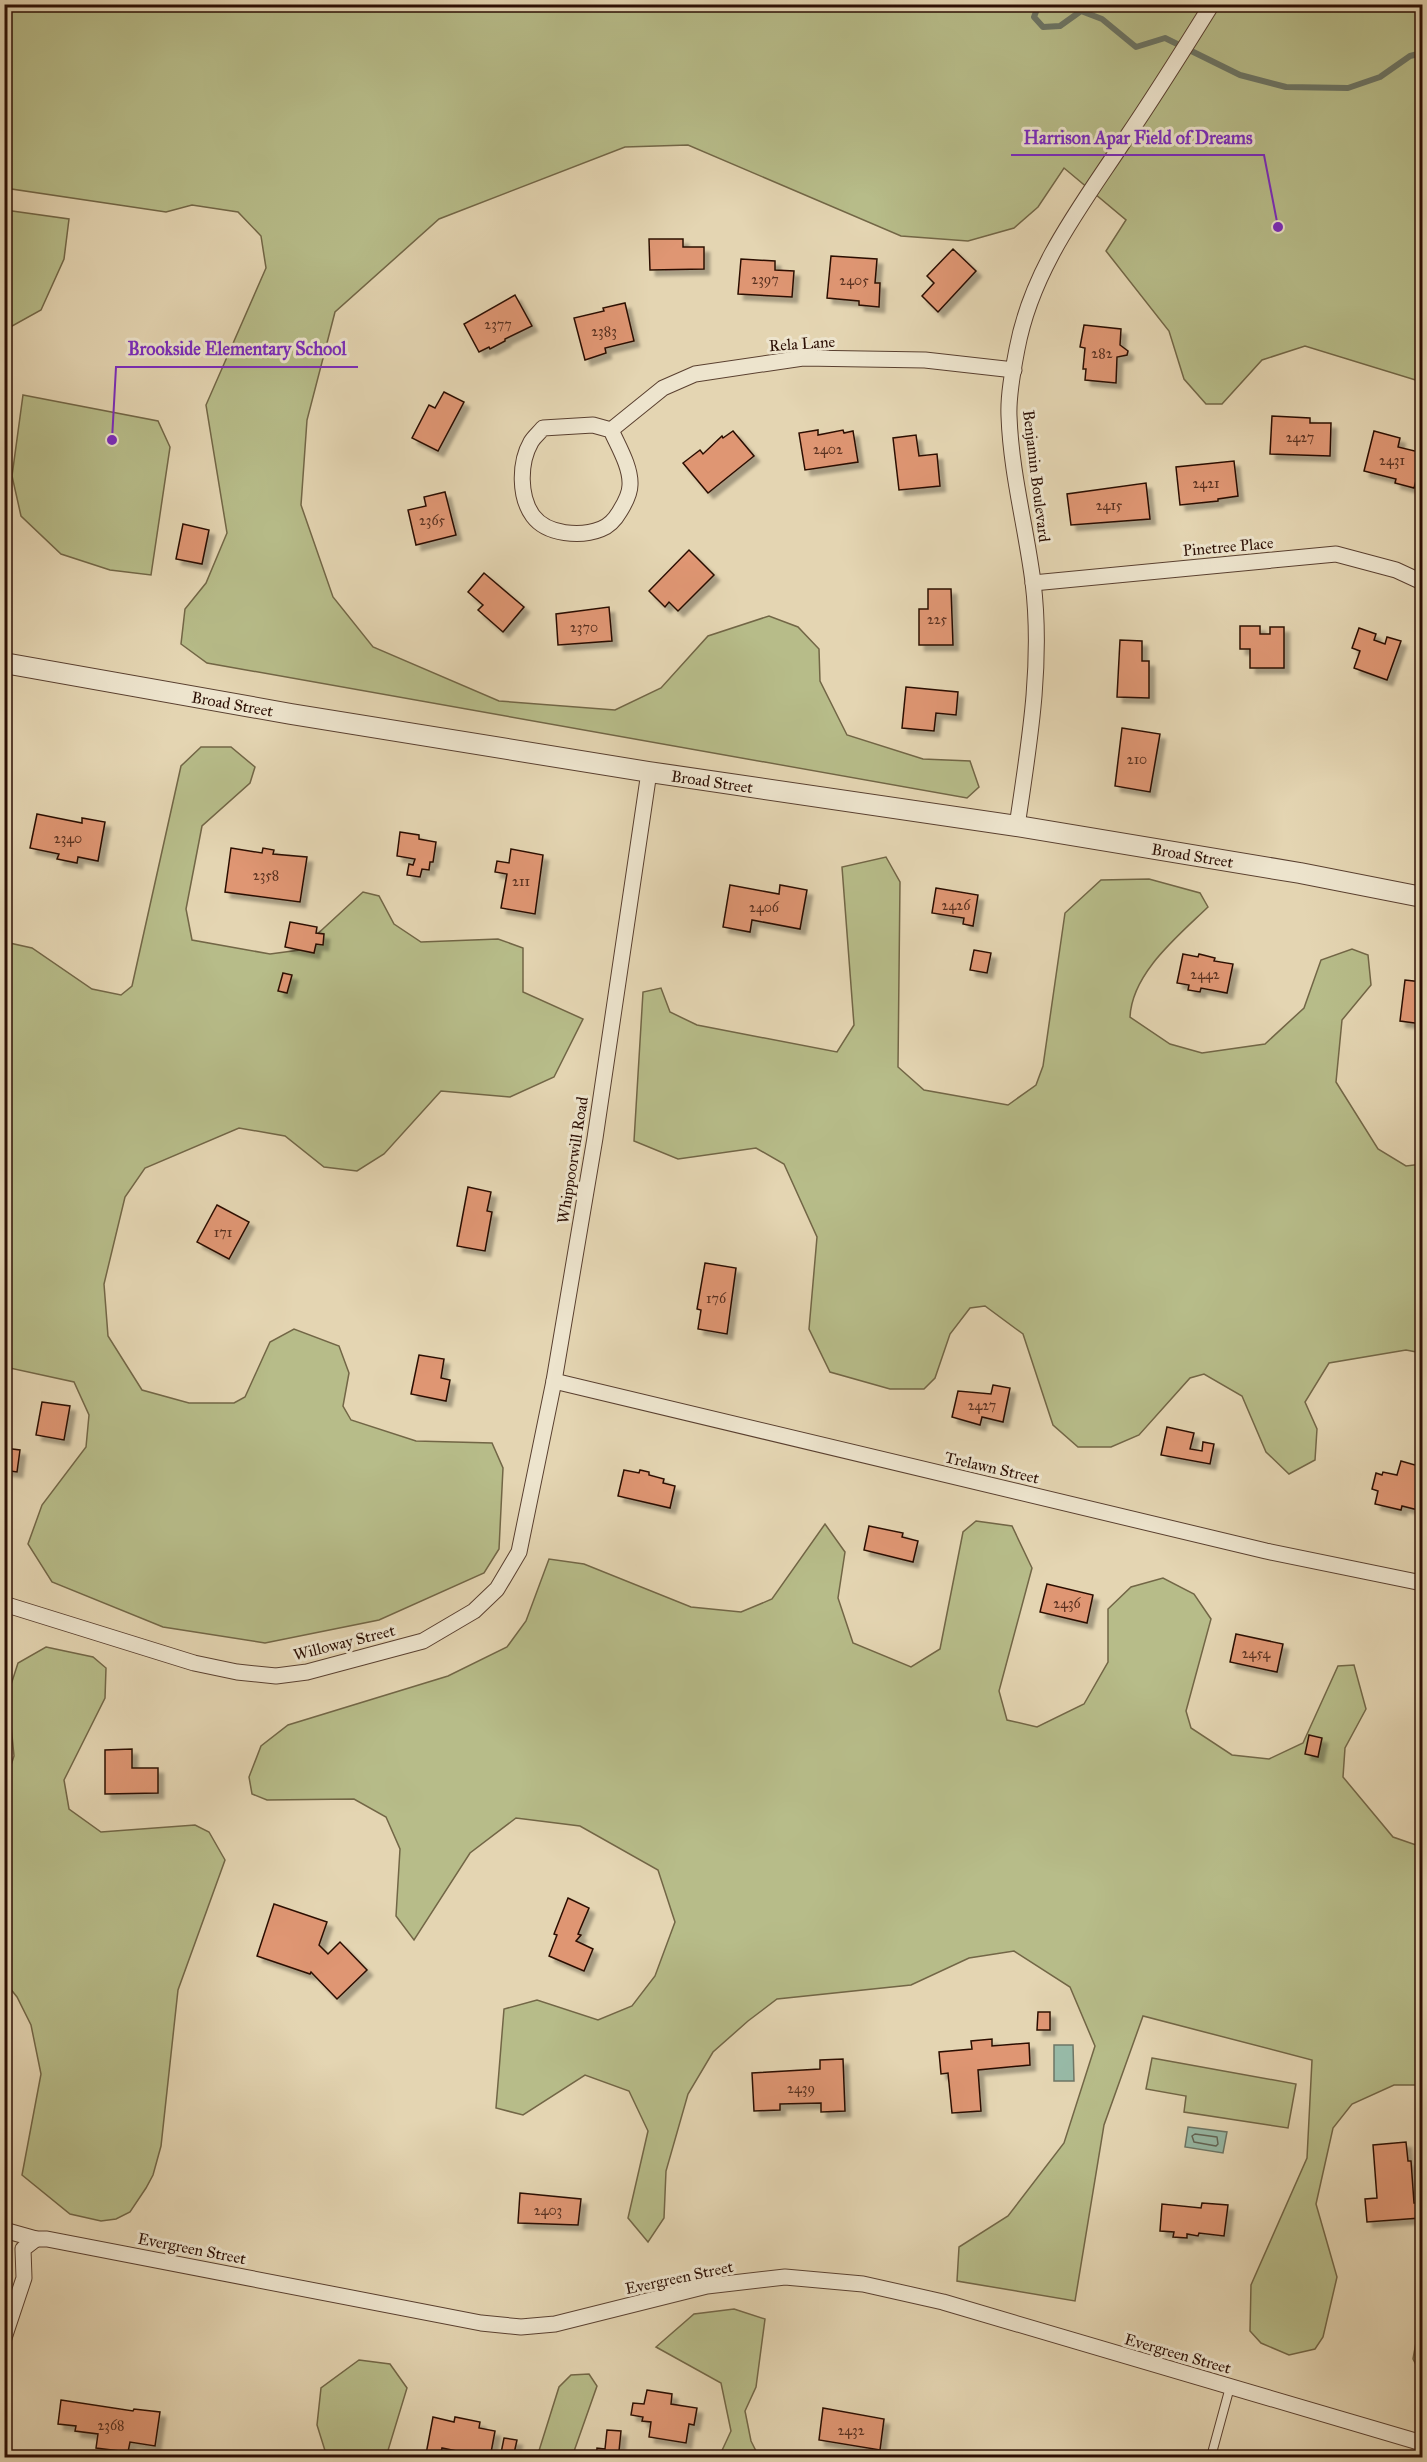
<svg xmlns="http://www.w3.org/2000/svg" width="1427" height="2462" viewBox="0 0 1427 2462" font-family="'IM FELL Great Primer',serif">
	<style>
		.green { fill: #b7bc89; stroke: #726646; stroke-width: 1.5 }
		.water { fill: #97b9a6; stroke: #6c7565; stroke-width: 1.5 }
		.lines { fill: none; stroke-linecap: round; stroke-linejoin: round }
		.shore { stroke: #626455; stroke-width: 1.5 }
		.stream { stroke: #6c7565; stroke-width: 6 }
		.building { fill: #df9673; stroke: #2c0f04; stroke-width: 1.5; filter: url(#shadow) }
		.service-casing { stroke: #5a4030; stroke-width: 10 }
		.minor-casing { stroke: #5a4030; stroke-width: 17 }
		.tertiary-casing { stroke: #5a4030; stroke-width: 22 }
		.service { stroke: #ede4cd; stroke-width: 8 }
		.minor { stroke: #ede4cd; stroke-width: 15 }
		.tertiary { stroke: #ede4cd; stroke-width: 20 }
		.labels { text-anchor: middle; stroke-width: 6; stroke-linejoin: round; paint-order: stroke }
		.number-label { font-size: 14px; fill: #593120 }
		.street-label { font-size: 16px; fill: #2c0f04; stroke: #ede4cd }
		.leader { fill: none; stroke: #7b2cbf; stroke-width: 2 }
		.callout-dot { fill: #7b2cbf; stroke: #ede4cd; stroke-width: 2 }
		.callout-label { font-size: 18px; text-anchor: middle; font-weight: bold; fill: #7b2cbf; stroke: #ede4cd; stroke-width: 6; stroke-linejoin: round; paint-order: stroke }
	</style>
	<defs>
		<filter id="shadow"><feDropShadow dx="5.5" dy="5.5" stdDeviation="1.5" flood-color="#0004"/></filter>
	</defs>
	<rect width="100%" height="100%" fill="#e4d5b2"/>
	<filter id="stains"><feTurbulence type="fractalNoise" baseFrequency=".00333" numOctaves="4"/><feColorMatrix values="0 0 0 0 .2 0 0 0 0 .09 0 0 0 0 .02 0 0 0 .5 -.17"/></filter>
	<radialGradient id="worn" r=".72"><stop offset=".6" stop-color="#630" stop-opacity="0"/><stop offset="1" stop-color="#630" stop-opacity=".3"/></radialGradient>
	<g class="green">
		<polygon points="5,5 1422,5 1422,382 1305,346 1262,360 1222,404 1206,404 1184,379 1169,331 1106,251 1126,220 1064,168 1038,207 1014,228 968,241 901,236 688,145 625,147 439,219 335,312 307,420 301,505 333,597 373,647 499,701 615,710 661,688 708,636 769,616 798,627 819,649 820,681 847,735 923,759 970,761 979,787 967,798 207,663 181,644 185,609 206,583 227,533 206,405 266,268 261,236 238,212 192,205 166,212 5,188"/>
		<polygon points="5,210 69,219 64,259 41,310 5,330"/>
		<polygon points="23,395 158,421 170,447 151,575 110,570 61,554 21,516 12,476"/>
		<polygon points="201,747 231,747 255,767 250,783 202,826 186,909 192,940 270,954 300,950 363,892 379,896 394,924 421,942 498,939 523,948 523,992 583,1019 554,1077 510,1097 441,1091 384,1154 357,1171 324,1167 285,1136 239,1128 145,1168 125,1197 104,1284 108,1336 142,1390 189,1403 234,1403 245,1397 270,1342 294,1329 339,1346 349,1373 343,1406 351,1420 416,1441 492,1443 503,1468 499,1549 484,1573 379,1620 265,1643 163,1627 52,1582 28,1544 42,1505 86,1447 89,1415 74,1382 5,1367 5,942 32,948 92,989 121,995 132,986 181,766"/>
		<path d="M886,857L900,882L898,1067L924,1090L1008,1105L1036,1085L1043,1066L1065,913L1101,880L1149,879L1200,893L1208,907C1178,936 1132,973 1130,1017L1170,1044L1202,1053L1265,1044L1304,1008L1321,960L1352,949L1368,955L1371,985L1342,1020L1336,1082L1378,1149L1406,1166L1422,1164V1353L1406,1350L1329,1363L1305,1402L1317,1429L1315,1460L1289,1474L1266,1452L1242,1396L1204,1374L1190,1378L1139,1435L1111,1447H1078L1053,1425L1023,1334L985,1306L970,1308L950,1334L935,1378L924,1389H890L830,1372L809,1329L817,1237L784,1164L756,1148L678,1159L634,1141L643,992L661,988L670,1012L697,1025L837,1052L854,1025L842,867Z"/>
		<polygon points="976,1521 1012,1526 1032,1568 999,1691 1007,1720 1037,1727 1084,1704 1108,1662 1108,1609 1131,1587 1163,1578 1194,1594 1211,1619 1186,1711 1191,1728 1232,1755 1269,1759 1303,1743 1338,1666 1354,1665 1366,1709 1345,1748 1343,1777 1393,1837 1422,1847 1422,2085 1394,2085 1352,2104 1333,2128 1316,2204 1337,2277 1323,2337 1315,2349 1289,2355 1261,2343 1250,2331 1251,2285 1307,2158 1312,2060 1143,2016 1104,2125 1075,2301 957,2281 959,2247 1008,2216 1064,2143 1095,2046 1070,1987 1014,1951 969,1958 911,1985 777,1999 748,2021 713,2052 688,2094 666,2171 664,2218 648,2242 628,2218 648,2131 629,2091 585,2075 523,2115 496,2108 504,2009 537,2000 598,2020 632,2006 655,1976 675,1922 658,1870 580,1826 516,1818 470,1853 414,1940 396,1916 400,1849 386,1817 354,1799 267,1800 252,1794 249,1777 261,1746 288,1725 448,1676 507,1647 526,1621 549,1559 584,1564 691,1607 741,1612 772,1599 825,1524 845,1552 838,1598 853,1643 911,1667 940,1649 963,1532"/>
		<polygon points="46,1647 93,1657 106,1668 105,1698 64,1780 69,1809 101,1832 195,1825 209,1832 225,1860 178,1990 161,2146 153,2175 146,2188 130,2212 116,2219 101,2221 70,2214 22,2175 41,2074 31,2025 17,1997 5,1982 4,1787 14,1756 8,1694 18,1663"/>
		<polygon points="1152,2058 1296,2084 1288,2128 1184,2112 1186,2096 1146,2089"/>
		<polygon points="734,2309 765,2319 756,2387 745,2411 751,2441 759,2457 719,2457 731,2431 721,2383 656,2347 694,2314"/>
		<polygon points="1422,2321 1422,2376 1413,2359 1419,2326"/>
		<polygon points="359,2360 390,2364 407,2388 386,2457 327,2457 317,2425 321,2388"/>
		<polygon points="589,2374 597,2386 572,2457 537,2457 559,2387 571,2375"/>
	</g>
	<g class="water">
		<polygon points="1054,2045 1073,2045 1074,2081 1054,2081"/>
		<polygon points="1188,2127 1227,2132 1223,2153 1185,2147"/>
	</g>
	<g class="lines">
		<polygon class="shore" points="1195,2134 1217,2137 1218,2144 1216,2146 1194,2142 1192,2136"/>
		<g class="stream">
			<polyline points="1039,4 1034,17 1043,27 1060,26 1081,11 1102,19 1136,47 1165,38 1240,75 1286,87 1348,88 1380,77 1410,56 1422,53"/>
			<polyline points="4,9 18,4"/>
		</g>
	</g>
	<g class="building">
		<polygon points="649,239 683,239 683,247 704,247 704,269 650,270"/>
		<polygon points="953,249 976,271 938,312 922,296 934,283 927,276"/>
		<polygon points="831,256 877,259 875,283 880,283 879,307 859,305 859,301 827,298"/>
		<polygon points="741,259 775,261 775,270 794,271 792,297 738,294"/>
		<polygon points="515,295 532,326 505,339 505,341 490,349 489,347 479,352 464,324"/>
		<polygon points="625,303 634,341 605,348 606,353 585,360 574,318 604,311 603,308"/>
		<polygon points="1084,325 1121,329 1120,345 1128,351 1127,355 1117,357 1116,383 1085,380 1086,369 1083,369 1085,348 1080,347"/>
		<polygon points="444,392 464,402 438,451 412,438 429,405 435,408"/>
		<polygon points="1272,416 1310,418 1310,423 1331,423 1330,456 1270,454"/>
		<polygon points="818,430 818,435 843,430 844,433 853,431 858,462 805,470 799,433"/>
		<polygon points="733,431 754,456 708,493 683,463 700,450 703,454 722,436 723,438"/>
		<polygon points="1374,431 1400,438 1398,447 1419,452 1416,465 1420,466 1414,488 1395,483 1396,479 1364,471"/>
		<polygon points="916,435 919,456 937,454 940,486 899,490 893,438"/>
		<polygon points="1234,461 1238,496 1218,499 1218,501 1180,505 1176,467"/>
		<polygon points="1146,483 1150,519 1071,525 1067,494"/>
		<polygon points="445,492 456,535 416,545 408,510 426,506 424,497"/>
		<polygon points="183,524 209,530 202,564 176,559"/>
		<polygon points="689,550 714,575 678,611 669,602 665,607 649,591"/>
		<polygon points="484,573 524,607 503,632 478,610 483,605 468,592"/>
		<polygon points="928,589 951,589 953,645 919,645 919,609 928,609"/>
		<polygon points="609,607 612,641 558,645 556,614"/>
		<polygon points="1240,626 1260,626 1260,634 1270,634 1270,627 1284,627 1284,668 1250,668 1250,649 1240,649"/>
		<polygon points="1359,628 1376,634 1374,640 1385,644 1387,637 1401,641 1387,680 1354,668 1360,651 1352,648"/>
		<polygon points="1120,640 1142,641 1142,661 1149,661 1149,698 1117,697"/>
		<polygon points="906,687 958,692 956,715 936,713 934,731 902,728"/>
		<polygon points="1122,728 1160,734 1150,792 1115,786"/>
		<polygon points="37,814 82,823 82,818 105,822 98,861 78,857 77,863 57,859 59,854 30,848"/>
		<polygon points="400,832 419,835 419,839 436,842 433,862 430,862 429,870 422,869 420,877 407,875 409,864 413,865 415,859 397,856"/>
		<polygon points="231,848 262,853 263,848 274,850 273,854 307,857 300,902 225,892"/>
		<polygon points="511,849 543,855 535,914 501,908 507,874 495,872 497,861 509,863"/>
		<polygon points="730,885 779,894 780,885 807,890 800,929 752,920 750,932 723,927"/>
		<polygon points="936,888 978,895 973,926 963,924 964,918 932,913"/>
		<polygon points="290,922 317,927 316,933 324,934 323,945 316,944 314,953 285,947"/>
		<polygon points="974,950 991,953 987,973 970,970"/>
		<polygon points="1183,954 1198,957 1199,954 1215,958 1214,961 1233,964 1227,993 1201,988 1200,992 1188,990 1189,985 1177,983"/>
		<polygon points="283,973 292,975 287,993 278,991"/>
		<polygon points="1405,980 1422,982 1422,1024 1400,1021"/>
		<polygon points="468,1187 491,1192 487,1211 492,1212 485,1251 457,1246"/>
		<polygon points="217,1205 249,1222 229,1259 197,1242"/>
		<polygon points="705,1263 736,1268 727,1334 698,1329 701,1310 697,1309"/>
		<polygon points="419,1355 444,1359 441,1378 450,1380 446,1401 411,1394"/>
		<polygon points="993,1385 1010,1388 1003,1422 982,1417 980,1425 952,1417 958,1391 991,1394"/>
		<polygon points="42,1402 70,1406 64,1440 36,1435"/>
		<polygon points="1167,1427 1194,1433 1190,1449 1202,1451 1203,1442 1214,1444 1210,1464 1161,1455"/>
		<polygon points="4,1448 20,1450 17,1472 4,1470"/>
		<polygon points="1401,1461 1422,1467 1417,1486 1422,1488 1422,1511 1402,1506 1401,1510 1375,1504 1378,1491 1372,1489 1376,1473 1382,1475 1383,1472 1397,1475"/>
		<polygon points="624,1470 639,1473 640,1470 649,1472 649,1475 664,1479 663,1483 675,1486 670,1508 618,1496"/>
		<polygon points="869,1526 903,1533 902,1537 918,1541 913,1562 864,1550"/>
		<polygon points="1047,1584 1093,1595 1087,1623 1040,1612"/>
		<polygon points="1236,1634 1283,1644 1277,1672 1230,1662"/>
		<polygon points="1421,1663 1422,1663 1422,1690 1416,1689"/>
		<polygon points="1309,1735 1322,1738 1318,1757 1305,1754"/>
		<polygon points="132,1749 132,1768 158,1768 158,1793 105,1794 105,1750"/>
		<polygon points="568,1898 589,1908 578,1934 581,1935 576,1941 593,1949 584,1971 549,1956 557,1935 554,1934"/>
		<polygon points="274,1904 327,1922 319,1945 328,1954 340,1942 367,1970 337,1999 311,1972 310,1974 257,1956"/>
		<polygon points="1038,2012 1050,2012 1050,2030 1037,2030"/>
		<polygon points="992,2039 992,2046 1029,2043 1030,2065 978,2070 981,2111 952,2113 948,2073 941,2074 939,2052 972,2049 971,2041"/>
		<polygon points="843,2059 845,2111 821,2112 821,2103 780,2104 780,2110 754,2111 752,2073 820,2069 820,2060"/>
		<polygon points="1406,2142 1408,2161 1411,2161 1414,2203 1419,2203 1420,2218 1367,2222 1365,2199 1377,2198 1373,2145"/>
		<polygon points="520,2193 581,2199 578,2225 518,2223"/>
		<polygon points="1202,2203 1228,2205 1224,2236 1199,2233 1198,2236 1187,2234 1187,2238 1173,2237 1174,2232 1160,2231 1162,2204 1201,2208"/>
		<polygon points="647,2390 672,2394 671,2404 697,2408 694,2425 689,2424 686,2443 649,2437 651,2422 642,2421 643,2417 631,2415 633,2403 644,2404"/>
		<polygon points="61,2400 133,2411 134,2409 160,2412 155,2446 130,2442 128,2452 96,2448 98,2434 75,2431 76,2426 58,2424"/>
		<polygon points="823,2408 884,2419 880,2450 819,2440"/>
		<polygon points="433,2417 454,2422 455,2417 480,2422 479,2428 495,2431 490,2458 442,2448 440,2457 426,2454"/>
		<polygon points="607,2430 621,2431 619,2451 622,2451 622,2458 596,2458 597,2448 605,2449"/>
		<polygon points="504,2438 517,2440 513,2458 500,2458"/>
	</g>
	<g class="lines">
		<defs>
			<polyline id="service" points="1205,2458 1212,2453 1230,2387"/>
			<g id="minor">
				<path d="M593,425L611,430C618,446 631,467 630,485C630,494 625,503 620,511C616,518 609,526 601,529C581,537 547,535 533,516C519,497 519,463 531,442C534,437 539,433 543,428Z"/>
				<polyline points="611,430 663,388 695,374 803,358 925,360 1014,370"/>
				<polyline points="1033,583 1336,554 1396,570 1422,582"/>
				<path d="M1017,826C1029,745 1043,664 1033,582C1026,527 1011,473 1009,416C1008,395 1013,370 1017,349C1032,268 1082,205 1126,138C1156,94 1184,49 1212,4"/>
				<polyline points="554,1381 1266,1551 1422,1583"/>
				<polyline points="4,1604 194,1663 237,1672 276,1676 307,1672 423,1641 474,1611 497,1589 519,1552 554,1381 595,1138 649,772"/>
				<polyline points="4,2230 36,2239 47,2239 481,2323 521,2327 555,2324 707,2286 785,2277 863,2284 943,2302 1422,2443"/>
				<polyline points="4,2338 24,2278 23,2249 36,2239"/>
			</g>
			<g id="tertiary">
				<path id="s1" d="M4,663L291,714L649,772L1017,826L1300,873L1422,897"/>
			</g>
		</defs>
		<use href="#service" class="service-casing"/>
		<use href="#minor" class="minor-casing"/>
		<use href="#tertiary" class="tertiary-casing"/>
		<use href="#service" class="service"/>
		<use href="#minor" class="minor"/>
		<use href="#tertiary" class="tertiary"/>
	</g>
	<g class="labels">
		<g class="number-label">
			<text x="765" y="284">2397</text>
			<text x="854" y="285">2405</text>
			<text x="498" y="329">2377</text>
			<text x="604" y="336">2383</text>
			<text x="1102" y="358">282</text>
			<text x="1300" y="442">2427</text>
			<text x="828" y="454">2402</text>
			<text x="1392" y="465">2431</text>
			<text x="1206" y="488">2421</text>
			<text x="1109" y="510">2415</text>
			<text x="432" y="525">2365</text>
			<text x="937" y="624">225</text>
			<text x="584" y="632">2370</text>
			<text x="1137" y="764">210</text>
			<text x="68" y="843">2340</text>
			<text x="266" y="880">2358</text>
			<text x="521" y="886">211</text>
			<text x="956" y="910">2426</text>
			<text x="764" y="912">2406</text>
			<text x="1205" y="979">2442</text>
			<text x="223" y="1237">171</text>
			<text x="716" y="1303">176</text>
			<text x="982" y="1410">2427</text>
			<text x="1067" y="1608">2436</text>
			<text x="1256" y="1658">2454</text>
			<text x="801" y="2093">2439</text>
			<text x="548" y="2215">2403</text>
			<text x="111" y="2430">2368</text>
			<text x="851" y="2435">2432</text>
		</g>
		<g class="street-label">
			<text transform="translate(802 343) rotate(-4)" y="6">Rela Lane</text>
			<text transform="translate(1037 476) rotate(83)" y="6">Benjamin Boulevard</text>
			<text transform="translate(1228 546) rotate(-5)" y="6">Pinetree Place</text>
			<text dy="6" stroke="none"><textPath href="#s1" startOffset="232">Broad Street</textPath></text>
			<text dy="6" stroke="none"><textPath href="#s1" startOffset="718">Broad Street</textPath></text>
			<text dy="6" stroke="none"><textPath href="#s1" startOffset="1204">Broad Street</textPath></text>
			<text transform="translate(572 1160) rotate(-81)" y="6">Whippoorwill Road</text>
			<text transform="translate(992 1467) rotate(13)" y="6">Trelawn Street</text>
			<text transform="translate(344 1642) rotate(-14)" y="6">Willoway Street</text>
			<text transform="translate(192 2248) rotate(11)" y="6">Evergreen Street</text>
			<text transform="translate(679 2277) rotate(-12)" y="6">Evergreen Street</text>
			<text transform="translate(1178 2353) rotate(16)" y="6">Evergreen Street</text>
		</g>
	</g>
	<path class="leader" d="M1278 227L1264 155H1011M112 440L116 367H358"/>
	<g class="callout-dot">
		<circle cx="1278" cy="227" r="6"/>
		<circle cx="112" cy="440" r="6"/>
	</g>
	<g class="callout-label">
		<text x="1138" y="144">Harrison Apar Field of Dreams</text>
		<text x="237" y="355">Brookside Elementary School</text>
	</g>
	<rect width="1427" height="2462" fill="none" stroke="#e4d5b2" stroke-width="24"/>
	<rect x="6" y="6" width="1415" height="2450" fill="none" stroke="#2c0f04" stroke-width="3"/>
	<rect x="12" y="12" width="1403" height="2438" fill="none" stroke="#2c0f04" stroke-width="1.5"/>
	<rect width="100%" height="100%" filter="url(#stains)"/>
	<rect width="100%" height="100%" fill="url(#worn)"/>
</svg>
